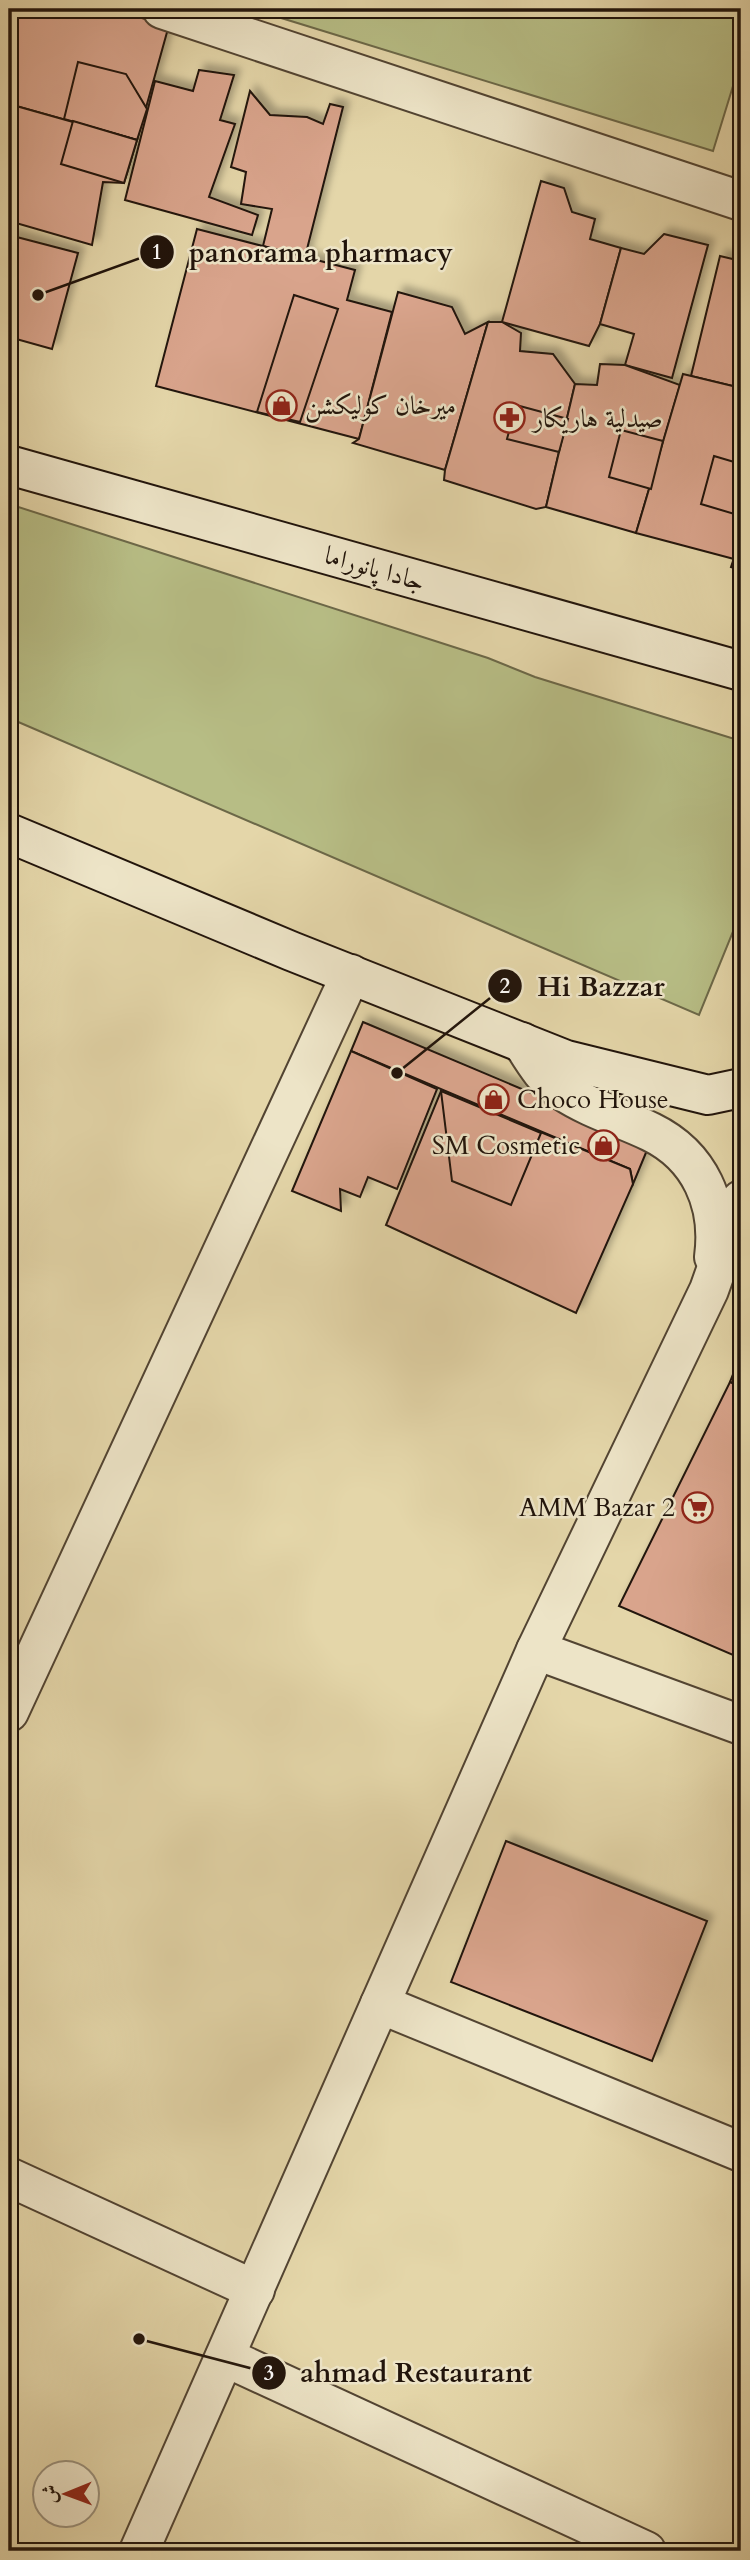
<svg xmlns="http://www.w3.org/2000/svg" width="750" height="2560" viewBox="0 0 750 2560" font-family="Cardo,Amiri,serif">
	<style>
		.green { fill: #b7bd85; stroke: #6c6848; stroke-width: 2 }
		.building { fill: #d9a48c; stroke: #21140b; stroke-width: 2; filter: url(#shadow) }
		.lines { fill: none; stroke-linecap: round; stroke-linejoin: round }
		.minor-casing { stroke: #524432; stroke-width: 42 }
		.tertiary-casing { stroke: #524432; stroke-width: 42 }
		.secondary-casing { stroke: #21140b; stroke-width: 42 }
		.minor { stroke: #ede4c7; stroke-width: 38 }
		.tertiary { stroke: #ede4c7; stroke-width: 38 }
		.secondary { stroke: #ede4c7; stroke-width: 38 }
		.labels { text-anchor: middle; stroke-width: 5; stroke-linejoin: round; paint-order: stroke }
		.poi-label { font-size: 26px; fill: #21140b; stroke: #ede4c7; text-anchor: start }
		.street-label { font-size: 26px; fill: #21140b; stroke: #ede4c7 }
		.leader { fill: none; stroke: #21140b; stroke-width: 2.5 }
		.callout-dot { fill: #21140b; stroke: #ede4c7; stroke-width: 2.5 }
		.mark-label { font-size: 21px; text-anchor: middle; font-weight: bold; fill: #fff }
		.callout-label { font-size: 28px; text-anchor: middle; font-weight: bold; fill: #21140b; stroke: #ede4c7; stroke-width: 5; stroke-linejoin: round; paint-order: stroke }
	</style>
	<defs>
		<filter id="shadow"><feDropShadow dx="6" dy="-6" stdDeviation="3.5" flood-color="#0004"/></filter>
	</defs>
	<rect width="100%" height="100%" fill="#e4d6a9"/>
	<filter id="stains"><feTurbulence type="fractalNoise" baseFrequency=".00286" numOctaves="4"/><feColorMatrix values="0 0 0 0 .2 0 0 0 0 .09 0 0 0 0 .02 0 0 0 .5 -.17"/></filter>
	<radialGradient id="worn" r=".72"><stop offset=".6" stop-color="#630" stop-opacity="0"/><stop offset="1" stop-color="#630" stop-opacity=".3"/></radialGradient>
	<g class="green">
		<polygon points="252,9 741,9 741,60 713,151"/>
		<polygon points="9,504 488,658 535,677 741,741 741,912 699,1015 9,718"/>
	</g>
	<g class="building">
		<polygon points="9,9 107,9 169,25 137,140 9,104"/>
		<polygon points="78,62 126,74 147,109 137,140 64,119"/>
		<polygon points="199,70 234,75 220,120 235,124 209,197 258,215 252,235 125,200 155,81 193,91"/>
		<polygon points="250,91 270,115 307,117 323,124 330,104 343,107 305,257 263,246 272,209 241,204 246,172 231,167"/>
		<polygon points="9,104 137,140 124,183 103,182 92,245 9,221"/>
		<polygon points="73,121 137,140 124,183 61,164"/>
		<polygon points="541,181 564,188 572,212 595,219 590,239 621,248 600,324 589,346 502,322"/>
		<polygon points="197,229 355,270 347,300 392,312 359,439 156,386"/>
		<polygon points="664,234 708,245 672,378 625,365 634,334 600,324 621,248 644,254"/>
		<polygon points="9,235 78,253 52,349 9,337"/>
		<polygon points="720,256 741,261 741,388 691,376"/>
		<polygon points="398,292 452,307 465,334 488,322 445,470 353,443 359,439"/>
		<polygon points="294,295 338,309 300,422 257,412"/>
		<polygon points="488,322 502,322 521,333 520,351 553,354 575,384 546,507 536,509 444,480 445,470"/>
		<polygon points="600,364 625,365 680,385 636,533 546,507 575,384 597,385"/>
		<polygon points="683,374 741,388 741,533 734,559 636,533"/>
		<polygon points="516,405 568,419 559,452 507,439"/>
		<polygon points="621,430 663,441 651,489 609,477"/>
		<polygon points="714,456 741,464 741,516 701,504"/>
		<polygon points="741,537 741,570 731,567"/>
		<polygon points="363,1022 650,1143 633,1184 630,1169 351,1051"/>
		<polygon points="351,1051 437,1089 397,1189 368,1177 360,1197 340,1189 341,1211 292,1191"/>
		<polygon points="441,1091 630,1169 633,1184 576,1313 386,1225"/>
		<polygon points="441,1091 541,1133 511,1205 452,1181"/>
		<polygon points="741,1354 741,1387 730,1382"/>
		<polygon points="730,1382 741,1387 741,1634 733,1655 619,1606"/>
		<polygon points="506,1841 707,1921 652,2061 451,1982"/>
	</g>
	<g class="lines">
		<defs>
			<g id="minor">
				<polyline points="162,9 741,201"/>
				<polyline points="536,1650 741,1725"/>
				<polyline points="9,1712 351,974"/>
				<polyline points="380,2004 741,2152"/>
				<polyline points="9,2177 255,2290"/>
				<polyline points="225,2357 646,2551"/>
			</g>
			<g id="tertiary">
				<path d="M522,1042C534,1061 544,1079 563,1091C590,1109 622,1118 651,1132C700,1156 721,1204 714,1257"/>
				<polyline points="139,2551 536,1650 709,1290 741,1200"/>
			</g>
			<g id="secondary">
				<polyline points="9,465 741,671"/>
				<polyline points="9,833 291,951 566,1060 708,1095 741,1088"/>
			</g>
		</defs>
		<use href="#minor" class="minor-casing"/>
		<use href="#tertiary" class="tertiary-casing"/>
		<use href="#secondary" class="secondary-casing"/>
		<use href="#minor" class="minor"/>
		<use href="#tertiary" class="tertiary"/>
		<use href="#secondary" class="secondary"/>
	</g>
	<defs>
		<symbol id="shop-ring" viewBox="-11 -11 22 22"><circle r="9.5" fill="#ede4c7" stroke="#8f2418" stroke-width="1.5"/><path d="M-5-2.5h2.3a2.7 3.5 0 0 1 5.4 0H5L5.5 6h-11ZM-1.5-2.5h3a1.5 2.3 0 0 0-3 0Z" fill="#8f2418"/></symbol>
		<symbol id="pharmacy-ring" viewBox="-11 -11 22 22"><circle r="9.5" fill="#ede4c7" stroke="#8f2418" stroke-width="1.5"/><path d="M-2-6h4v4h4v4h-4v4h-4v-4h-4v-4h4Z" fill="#8f2418"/></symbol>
		<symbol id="supermarket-ring" viewBox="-11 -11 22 22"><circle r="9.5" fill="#ede4c7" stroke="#8f2418" stroke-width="1.5"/><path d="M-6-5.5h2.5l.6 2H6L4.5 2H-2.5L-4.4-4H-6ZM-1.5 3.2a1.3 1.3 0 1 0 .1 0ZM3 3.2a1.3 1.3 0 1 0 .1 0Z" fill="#8f2418"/></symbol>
	</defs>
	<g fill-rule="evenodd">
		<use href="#shop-ring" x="264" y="388" width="35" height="35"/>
		<use href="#pharmacy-ring" x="492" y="400" width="35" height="35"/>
		<use href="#shop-ring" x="476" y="1082" width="35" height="35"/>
		<use href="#shop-ring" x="586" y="1128" width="35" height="35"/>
		<use href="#supermarket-ring" x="680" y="1490" width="35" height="35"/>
	</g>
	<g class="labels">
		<g class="poi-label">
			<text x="305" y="414">میرخان کولیکشن</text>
			<text x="533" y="427">صيدلية هاريكار</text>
			<text x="517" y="1108">Choco House</text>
			<text x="580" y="1154" text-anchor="end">SM Cosmetic</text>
			<text x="675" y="1516" text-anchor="end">AMM Bazar 2</text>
		</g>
		<g class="street-label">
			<text transform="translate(375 568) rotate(16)" y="9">جادا پانوراما</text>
		</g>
	</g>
	<path class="leader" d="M38 295L157 252M397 1073L505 986M139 2339L269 2373"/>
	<g class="callout-dot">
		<circle cx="38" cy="295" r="7"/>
		<circle cx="397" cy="1073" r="7"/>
		<circle cx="139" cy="2339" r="7"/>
		<circle cx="157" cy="252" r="18"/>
		<circle cx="505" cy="986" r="18"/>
		<circle cx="269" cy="2373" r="18"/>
	</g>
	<g class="mark-label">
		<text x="157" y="259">1</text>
		<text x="505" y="993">2</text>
		<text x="269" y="2380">3</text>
	</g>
	<g class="callout-label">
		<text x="321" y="262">panorama pharmacy</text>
		<text x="601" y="996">Hi Bazzar</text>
		<text x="416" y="2382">ahmad Restaurant</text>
	</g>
	<rect width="750" height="2560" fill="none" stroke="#e4d6a9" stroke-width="35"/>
	<rect x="10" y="10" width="729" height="2539" fill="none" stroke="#21140b" stroke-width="3.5"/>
	<rect x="18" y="18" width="715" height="2525" fill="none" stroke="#21140b" stroke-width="2"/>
	<g transform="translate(66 2494) rotate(269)"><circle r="33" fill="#ede4c7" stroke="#9b917c" stroke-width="2"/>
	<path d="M0-5L12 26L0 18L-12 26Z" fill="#8f2418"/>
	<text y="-10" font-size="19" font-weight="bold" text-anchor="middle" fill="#21140b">ش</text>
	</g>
	<rect width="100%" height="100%" filter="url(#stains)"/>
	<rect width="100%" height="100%" fill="url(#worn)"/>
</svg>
